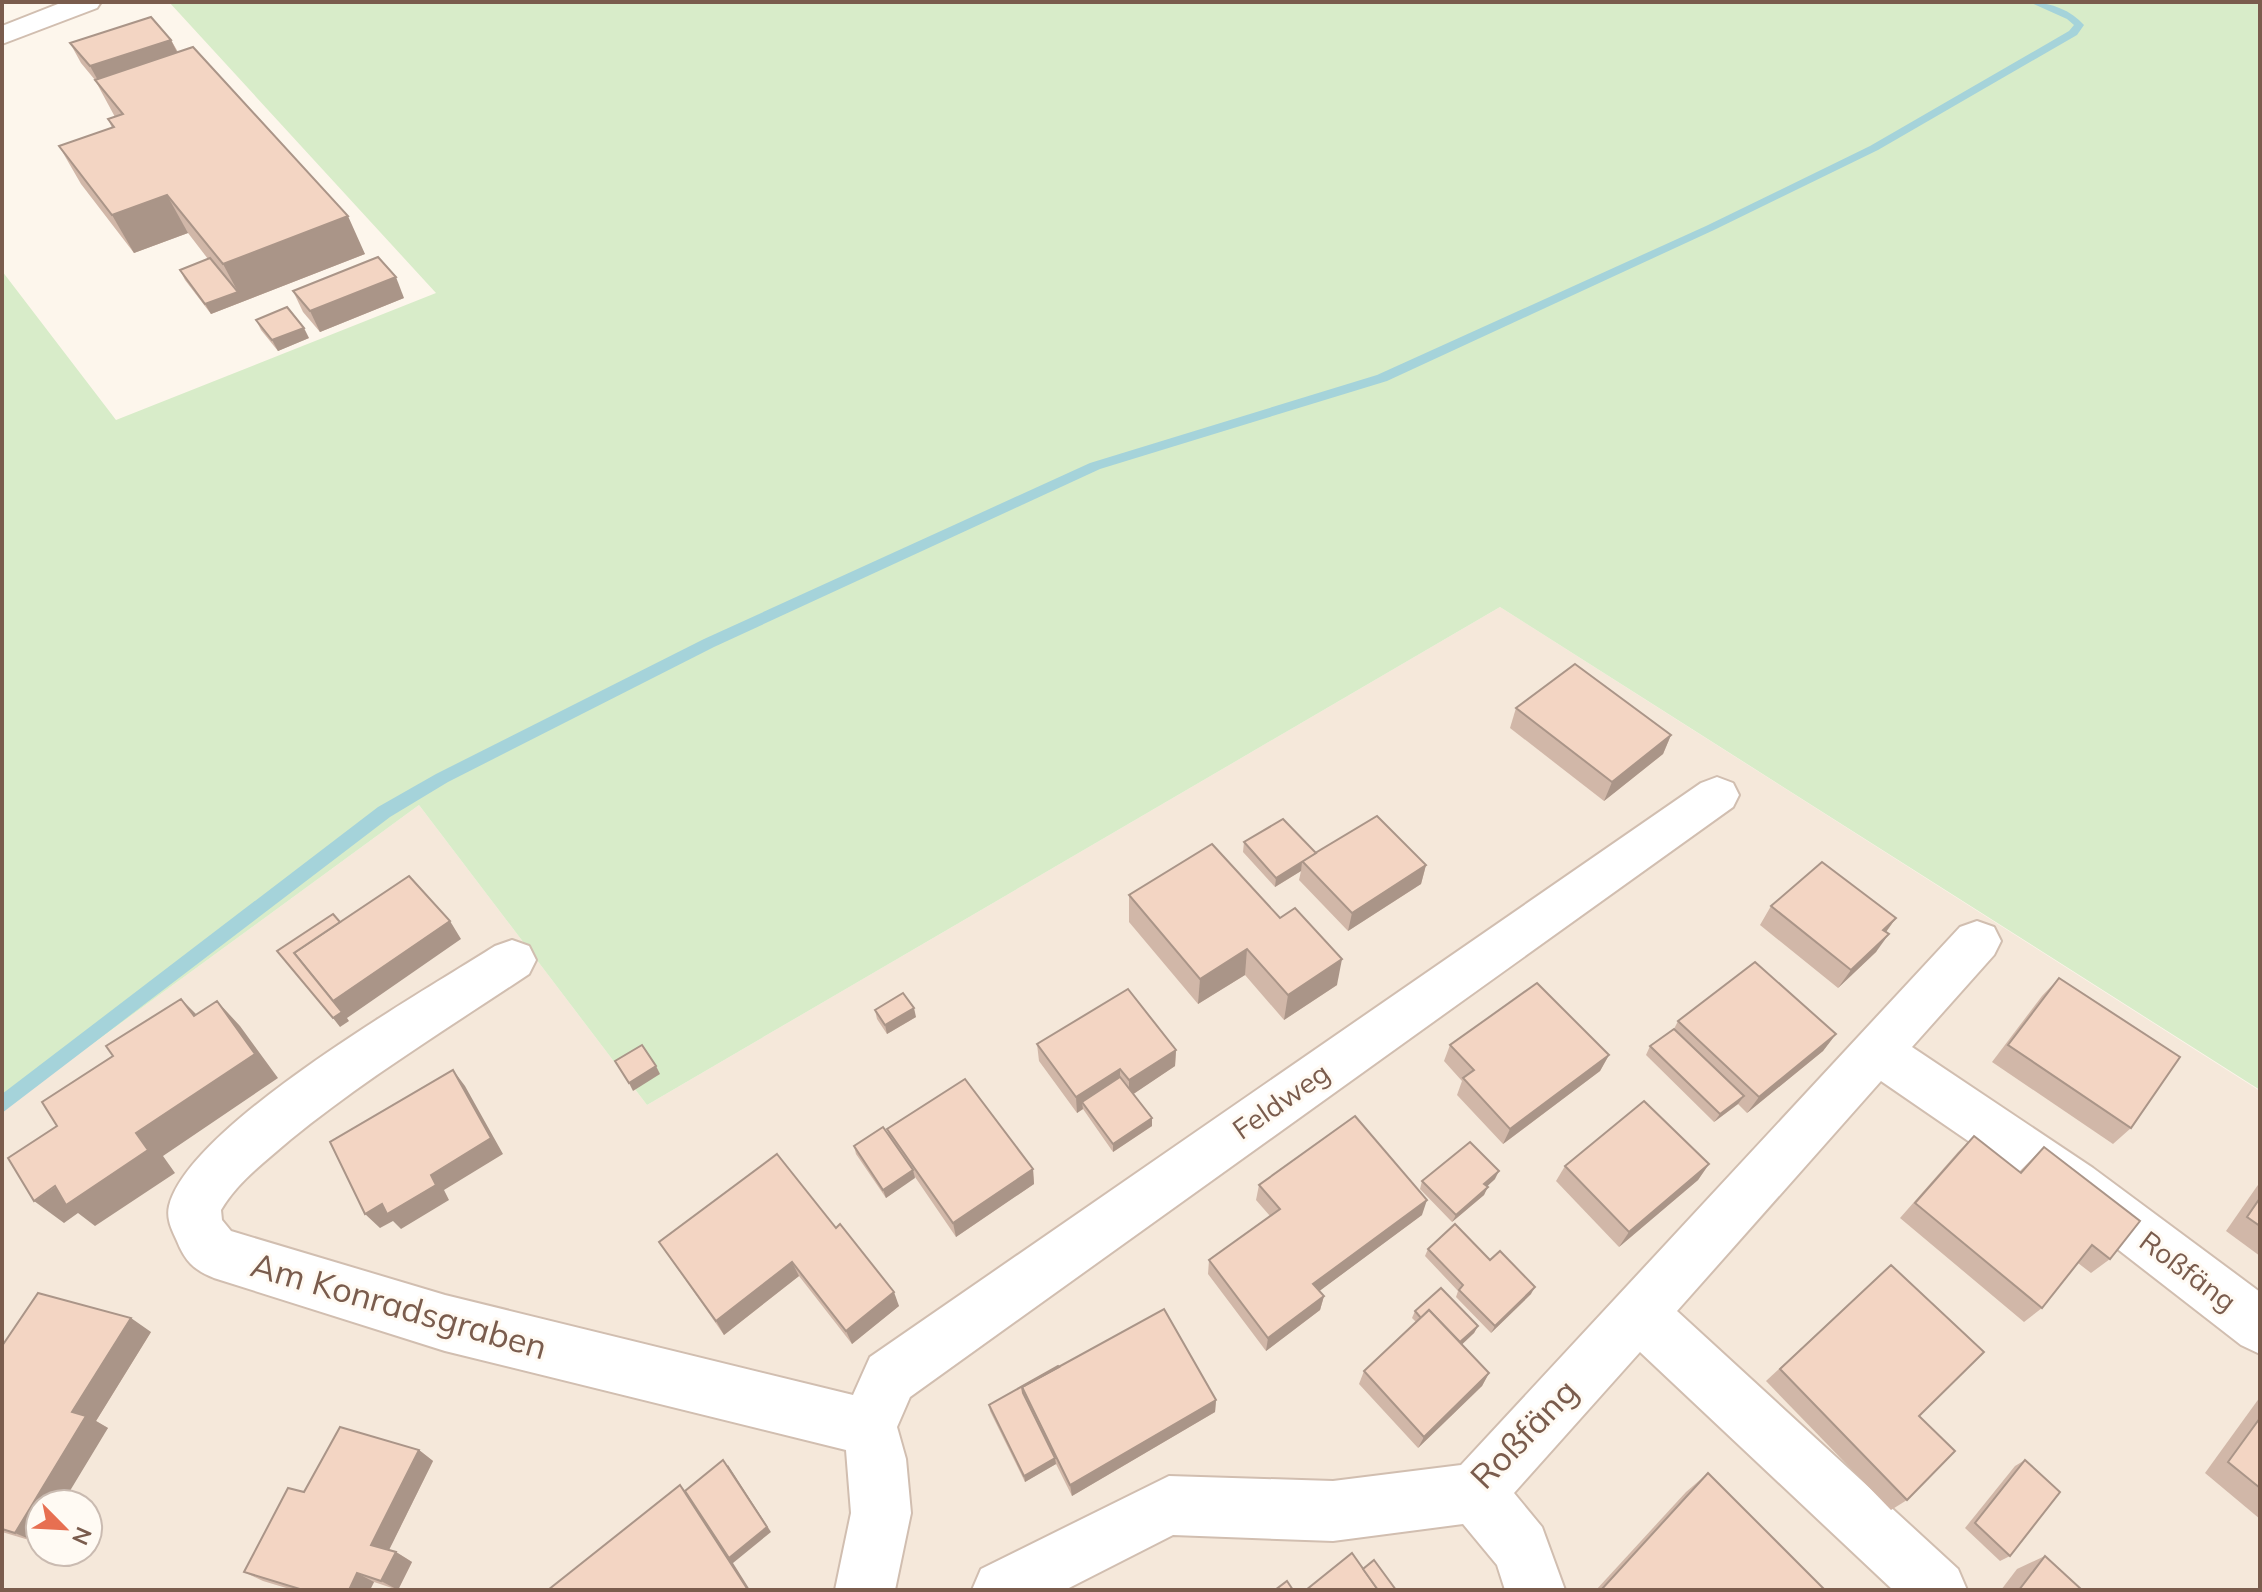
<svg xmlns="http://www.w3.org/2000/svg" width="2262" height="1592" viewBox="0 0 2262 1592" font-family="Mulish,sans-serif">
	<style>
		.residential { fill: #f5e8da; fill-rule: evenodd }
		.green { fill: #d8ecc9 }
		.lines { fill: none; stroke-linecap: round; stroke-linejoin: round }
		.stream { fill: #a5d3da; fill-rule: evenodd }
		.minor-casing { stroke: #d1beb0; stroke-width: 4 }
		.minor { fill: #fff; fill-rule: evenodd }
		.wall { fill: #d1b7a8 }
		.shaded-wall { fill: #aa9588 }
		.building { fill: #f3d5c3; stroke: #aa9588; stroke-width: 2 }
		.labels { text-anchor: middle; stroke-width: 6; stroke-linejoin: round; paint-order: stroke }
		.street-label { font-size: 28px; fill: #7a5c4d; stroke: #fffaf3 }
		.near-street-label { font-size: 34px; fill: #7a5c4d; stroke: #fffaf3 }
	</style>
	<rect width="100%" height="100%" fill="#fdf6ec"/>
	<path class="residential" d="M1500,607L2260,1091V1590H2V1110L419,805L647,1105ZM40,1504H88V1552H40Z"/>
	<polygon class="green" points="169,2 2260,2 2260,1090 1500,607 647,1105 419,805 2,1110 2,271 116,420 436,293"/>
	<g class="lines">
		<path class="stream" d="M2029,2C2049,2 2071,10 2084,25L2077,35L1878,150L1714,230L1387,381L1100,469L714,647L448,782L390,817L2,1113V1094L378,807L436,774L704,639L1090,463L1377,375L1706,226L1870,146L2069,31L2074,25L2067,19Z"/>
		<defs>
			<g id="minor">
				<polygon points="63,2 101,2 97,8 2,44 2,26"/>
				<path d="M1717,777L1733,783L1739,795L1733,807L910,1397L897,1427L906,1459L911,1513L895,1590H835L851,1513L846,1450L445,1351L214,1278C194,1270 185,1261 177,1241C172,1230 166,1219 169,1206C189,1125 421,993 495,946L512,940L529,946L536,960L529,974C448,1028 365,1079 290,1140C266,1161 238,1181 221,1210L222,1220L231,1231L445,1295L853,1395L870,1357L1701,783Z"/>
				<polygon points="1977,921 1994,927 2001,941 1994,955 1912,1047 2093,1168 2260,1292 2260,1354 2241,1345 2057,1202 1881,1081 1677,1311 1958,1569 1967,1590 1893,1590 1640,1352 1514,1493 1542,1527 1565,1590 1505,1590 1497,1565 1463,1524 1333,1541 1173,1535 1065,1590 972,1590 981,1569 1169,1476 1333,1481 1461,1465 1960,927"/>
			</g>
		</defs>
		<use href="#minor" class="minor-casing"/>
		<use href="#minor" class="minor"/>
	</g>
	<g class="wall">
		<polygon points="171,40 178,52 365,254 211,314 185,280 180,270 208,259 188,233 134,253 81,184 59,146 112,128 108,119 115,117 95,80 81,63 70,43"/>
		<polygon points="293,291 404,298 320,332 303,312"/>
		<polygon points="256,320 309,338 278,351 261,330"/>
		<polygon points="1516,708 1671,735 1663,754 1604,801 1510,728"/>
		<polygon points="1244,842 1316,853 1426,865 1421,884 1348,931 1299,880 1301,871 1275,887 1243,852"/>
		<polygon points="1129,895 1337,985 1284,1020 1245,975 1198,1004 1129,922"/>
		<polygon points="1771,906 1896,918 1886,932 1876,952 1838,988 1760,925"/>
		<polygon points="2059,978 2131,1128 2113,1144 1992,1062 2042,996"/>
		<polygon points="875,1010 916,1017 887,1034 877,1019"/>
		<polygon points="1678,1021 1836,1034 1823,1051 1747,1113 1738,1104 1714,1122 1646,1055 1650,1046 1674,1029"/>
		<polygon points="1037,1044 1176,1050 1175,1066 1133,1094 1152,1118 1152,1126 1113,1152 1083,1109 1077,1113 1039,1061"/>
		<polygon points="1450,1045 1609,1055 1600,1071 1503,1144 1457,1095 1462,1081 1444,1061"/>
		<polygon points="887,1129 1033,1169 1034,1184 956,1237 915,1177 886,1198 856,1154 854,1146 890,1137"/>
		<polygon points="1974,1136 2019,1172 2044,1147 2110,1259 2091,1273 2078,1263 2042,1308 2024,1322 1900,1218 1958,1152"/>
		<polygon points="1709,1164 1698,1180 1619,1247 1556,1181 1565,1166"/>
		<polygon points="1495,1179 1487,1186 1484,1195 1452,1222 1420,1189 1422,1181"/>
		<polygon points="2260,1182 2260,1256 2226,1231"/>
		<polygon points="1259,1185 1422,1215 1319,1291 1324,1296 1320,1310 1266,1351 1208,1274 1209,1260 1270,1216 1256,1200"/>
		<polygon points="836,1228 899,1306 852,1344 799,1276 724,1335 659,1242"/>
		<polygon points="1428,1249 1490,1260 1531,1294 1491,1333 1456,1297 1458,1291 1425,1256"/>
		<polygon points="1891,1265 1919,1416 1907,1500 1891,1510 1766,1381"/>
		<polygon points="1415,1311 1478,1326 1474,1333 1462,1344 1489,1373 1482,1386 1418,1448 1359,1384 1364,1371 1416,1322 1412,1318"/>
		<polygon points="151,1332 96,1421 108,1428 40,1504 39,1543 2,1532 2,1346"/>
		<polygon points="1058,1366 1216,1400 1215,1412 1072,1496 1056,1464 1025,1482 990,1411 989,1405"/>
		<polygon points="2260,1397 2260,1519 2205,1473"/>
		<polygon points="419,1450 433,1461 389,1550 396,1552 412,1562 398,1590 374,1582 370,1590 293,1590 263,1581 244,1572 304,1492"/>
		<polygon points="2025,1460 2010,1556 2000,1561 1965,1528 2015,1466"/>
		<polygon points="1708,1473 1825,1590 1596,1590 1686,1492"/>
		<polygon points="2045,1556 2082,1590 2001,1590 2017,1569"/>
	</g>
	<g class="shaded-wall">
		<polygon points="171,40 181,60 101,86 90,66"/>
		<polygon points="167,195 188,233 134,253 112,215"/>
		<polygon points="348,216 365,254 211,314 205,304 238,292 223,264"/>
		<polygon points="396,277 404,298 320,332 310,311"/>
		<polygon points="304,328 309,338 278,351 272,340"/>
		<polygon points="1671,735 1663,754 1604,801 1612,782"/>
		<polygon points="1302,862 1301,871 1275,887 1276,878"/>
		<polygon points="1426,865 1421,884 1348,931 1352,913"/>
		<polygon points="1896,918 1883,936 1883,930"/>
		<polygon points="450,921 461,939 347,1018 349,1021 340,1027 333,1018 333,1001"/>
		<polygon points="1889,934 1876,952 1838,988 1851,970"/>
		<polygon points="1247,949 1245,975 1198,1004 1200,979"/>
		<polygon points="1342,959 1337,985 1284,1020 1288,995"/>
		<polygon points="181,999 206,1024 194,1016"/>
		<polygon points="217,1001 240,1026 278,1078 163,1156 175,1173 95,1226 78,1213 64,1223 34,1201 136,1133"/>
		<polygon points="914,1008 916,1017 887,1034 885,1025"/>
		<polygon points="1836,1034 1823,1051 1747,1113 1759,1097"/>
		<polygon points="1176,1050 1175,1066 1129,1097 1129,1080"/>
		<polygon points="1609,1055 1600,1071 1503,1144 1510,1129"/>
		<polygon points="656,1066 660,1074 633,1091 629,1083"/>
		<polygon points="1120,1069 1120,1086 1082,1102 1083,1109 1077,1113 1076,1097"/>
		<polygon points="453,1070 465,1086 503,1154 444,1190 449,1200 401,1229 393,1221 380,1228 365,1214 431,1175"/>
		<polygon points="1744,1096 1738,1104 1714,1122 1720,1114"/>
		<polygon points="1152,1118 1152,1126 1113,1152 1113,1144"/>
		<polygon points="1709,1164 1698,1180 1619,1247 1629,1232"/>
		<polygon points="1033,1169 1034,1184 956,1237 953,1223"/>
		<polygon points="913,1170 915,1178 886,1198 883,1190"/>
		<polygon points="1499,1171 1495,1179 1481,1192 1484,1184"/>
		<polygon points="1488,1187 1484,1195 1452,1222 1456,1215"/>
		<polygon points="1427,1200 1422,1215 1310,1298 1313,1284"/>
		<polygon points="792,1262 799,1276 724,1335 716,1321"/>
		<polygon points="1535,1287 1531,1294 1491,1333 1495,1326"/>
		<polygon points="894,1292 899,1306 852,1344 846,1331"/>
		<polygon points="1324,1296 1320,1310 1266,1351 1268,1338"/>
		<polygon points="131,1318 151,1332 96,1421 108,1428 62,1504 40,1504 39,1543 15,1533 72,1412"/>
		<polygon points="1478,1326 1474,1333 1452,1354 1455,1347"/>
		<polygon points="1489,1373 1482,1386 1418,1448 1424,1437"/>
		<polygon points="1216,1400 1215,1412 1072,1496 1070,1485"/>
		<polygon points="419,1450 433,1461 387,1554 371,1545"/>
		<polygon points="1055,1458 1056,1464 1025,1482 1024,1476"/>
		<polygon points="728,1465 771,1532 733,1563 750,1590 748,1590 680,1485 690,1496"/>
		<polygon points="396,1552 412,1562 398,1590 381,1581"/>
		<polygon points="357,1573 374,1582 370,1590 349,1590"/>
	</g>
	<g class="building">
		<polygon points="151,17 171,40 90,66 70,43"/>
		<polygon points="193,47 348,216 223,264 167,195 112,215 59,146 114,127 108,119 123,114 95,80"/>
		<polygon points="378,257 396,277 310,311 293,291"/>
		<polygon points="210,258 238,292 205,304 180,270"/>
		<polygon points="287,307 304,328 272,340 256,320"/>
		<polygon points="1575,664 1671,735 1612,782 1516,708"/>
		<polygon points="1377,816 1426,865 1352,913 1302,861"/>
		<polygon points="1283,819 1316,853 1276,878 1244,842"/>
		<polygon points="1212,844 1280,918 1295,908 1342,959 1288,995 1247,949 1200,979 1129,895"/>
		<polygon points="1822,862 1896,918 1883,930 1889,934 1851,970 1771,906"/>
		<polygon points="409,876 450,921 333,1001 294,953"/>
		<polygon points="333,914 340,922 294,953 342,1012 333,1018 277,951"/>
		<polygon points="1755,962 1836,1034 1759,1097 1678,1021"/>
		<polygon points="2059,978 2180,1057 2131,1128 2008,1045"/>
		<polygon points="1537,983 1609,1055 1510,1129 1463,1078 1474,1070 1450,1045"/>
		<polygon points="1128,989 1176,1050 1129,1080 1120,1069 1076,1097 1037,1044"/>
		<polygon points="903,993 914,1008 885,1025 875,1010"/>
		<polygon points="181,999 194,1016 217,1001 255,1054 136,1133 148,1150 66,1205 55,1186 34,1201 8,1158 57,1126 42,1102 113,1056 106,1046"/>
		<polygon points="1674,1029 1744,1096 1720,1114 1650,1046"/>
		<polygon points="642,1045 656,1066 629,1083 615,1061"/>
		<polygon points="453,1070 491,1138 431,1175 436,1185 387,1214 382,1204 365,1214 330,1142"/>
		<polygon points="1120,1077 1152,1118 1113,1144 1082,1102"/>
		<polygon points="965,1079 1033,1169 953,1223 887,1129"/>
		<polygon points="1644,1101 1709,1164 1629,1232 1565,1166"/>
		<polygon points="1355,1116 1427,1200 1313,1284 1324,1296 1268,1338 1209,1260 1280,1209 1259,1185"/>
		<polygon points="883,1127 913,1170 883,1190 854,1146"/>
		<polygon points="1974,1136 2021,1173 2044,1147 2140,1221 2110,1259 2092,1245 2042,1308 1915,1203"/>
		<polygon points="1470,1142 1499,1171 1484,1184 1488,1187 1456,1215 1422,1181"/>
		<polygon points="777,1154 836,1228 840,1224 894,1292 846,1331 792,1262 716,1321 659,1242"/>
		<polygon points="2260,1198 2260,1226 2247,1217"/>
		<polygon points="1455,1224 1490,1260 1500,1251 1535,1287 1495,1326 1459,1290 1463,1285 1428,1249"/>
		<polygon points="1891,1265 1984,1352 1919,1416 1955,1451 1907,1500 1780,1369"/>
		<polygon points="1441,1288 1478,1326 1460,1342 1429,1310 1421,1318 1415,1311"/>
		<polygon points="38,1293 131,1318 72,1412 86,1416 15,1533 2,1529 2,1346"/>
		<polygon points="1164,1309 1216,1400 1070,1485 1022,1387"/>
		<polygon points="1429,1310 1489,1373 1424,1437 1364,1371"/>
		<polygon points="1058,1366 1059,1367 1022,1387 1023,1393 1055,1458 1024,1476 989,1405"/>
		<polygon points="2260,1418 2260,1488 2228,1462"/>
		<polygon points="340,1427 419,1450 371,1545 396,1552 381,1581 357,1573 349,1590 303,1590 244,1572 288,1488 304,1492"/>
		<polygon points="723,1460 767,1527 729,1558 685,1491"/>
		<polygon points="2025,1460 2060,1492 2010,1556 1975,1523"/>
		<polygon points="1708,1473 1825,1590 1601,1590"/>
		<polygon points="680,1485 748,1590 548,1590"/>
		<polygon points="1352,1553 1378,1590 1306,1590"/>
		<polygon points="2045,1556 2082,1590 2019,1590"/>
		<polygon points="1374,1560 1396,1590 1378,1590 1363,1569"/>
		<polygon points="1287,1581 1293,1590 1275,1590"/>
	</g>
	<g class="labels">
		<g class="street-label">
			<text transform="translate(1281 1101) rotate(-35)" y="10">Feldweg</text>
			<text transform="translate(2188 1271) rotate(37)" y="10">Roßfäng</text>
		</g>
		<g class="near-street-label">
			<text transform="translate(399 1306) rotate(16)" y="12">Am Konradsgraben</text>
			<text transform="translate(1524 1434) rotate(-46)" y="12">Roßfäng</text>
		</g>
	</g>
	<rect width="2262" height="1592" fill="none" stroke="#7a5c4d" stroke-width="8"/>
	<g transform="translate(64 1528) rotate(114)"><circle r="38" fill="#fffaf3" stroke="#cabbb1" stroke-width="2"/>
	<path d="M0-6L14 30L0 20L-14 30Z" fill="#e76f51"/>
	<text y="-12" font-size="22" font-weight="bold" text-anchor="middle" fill="#7a5c4d">N</text>
	</g>
</svg>
